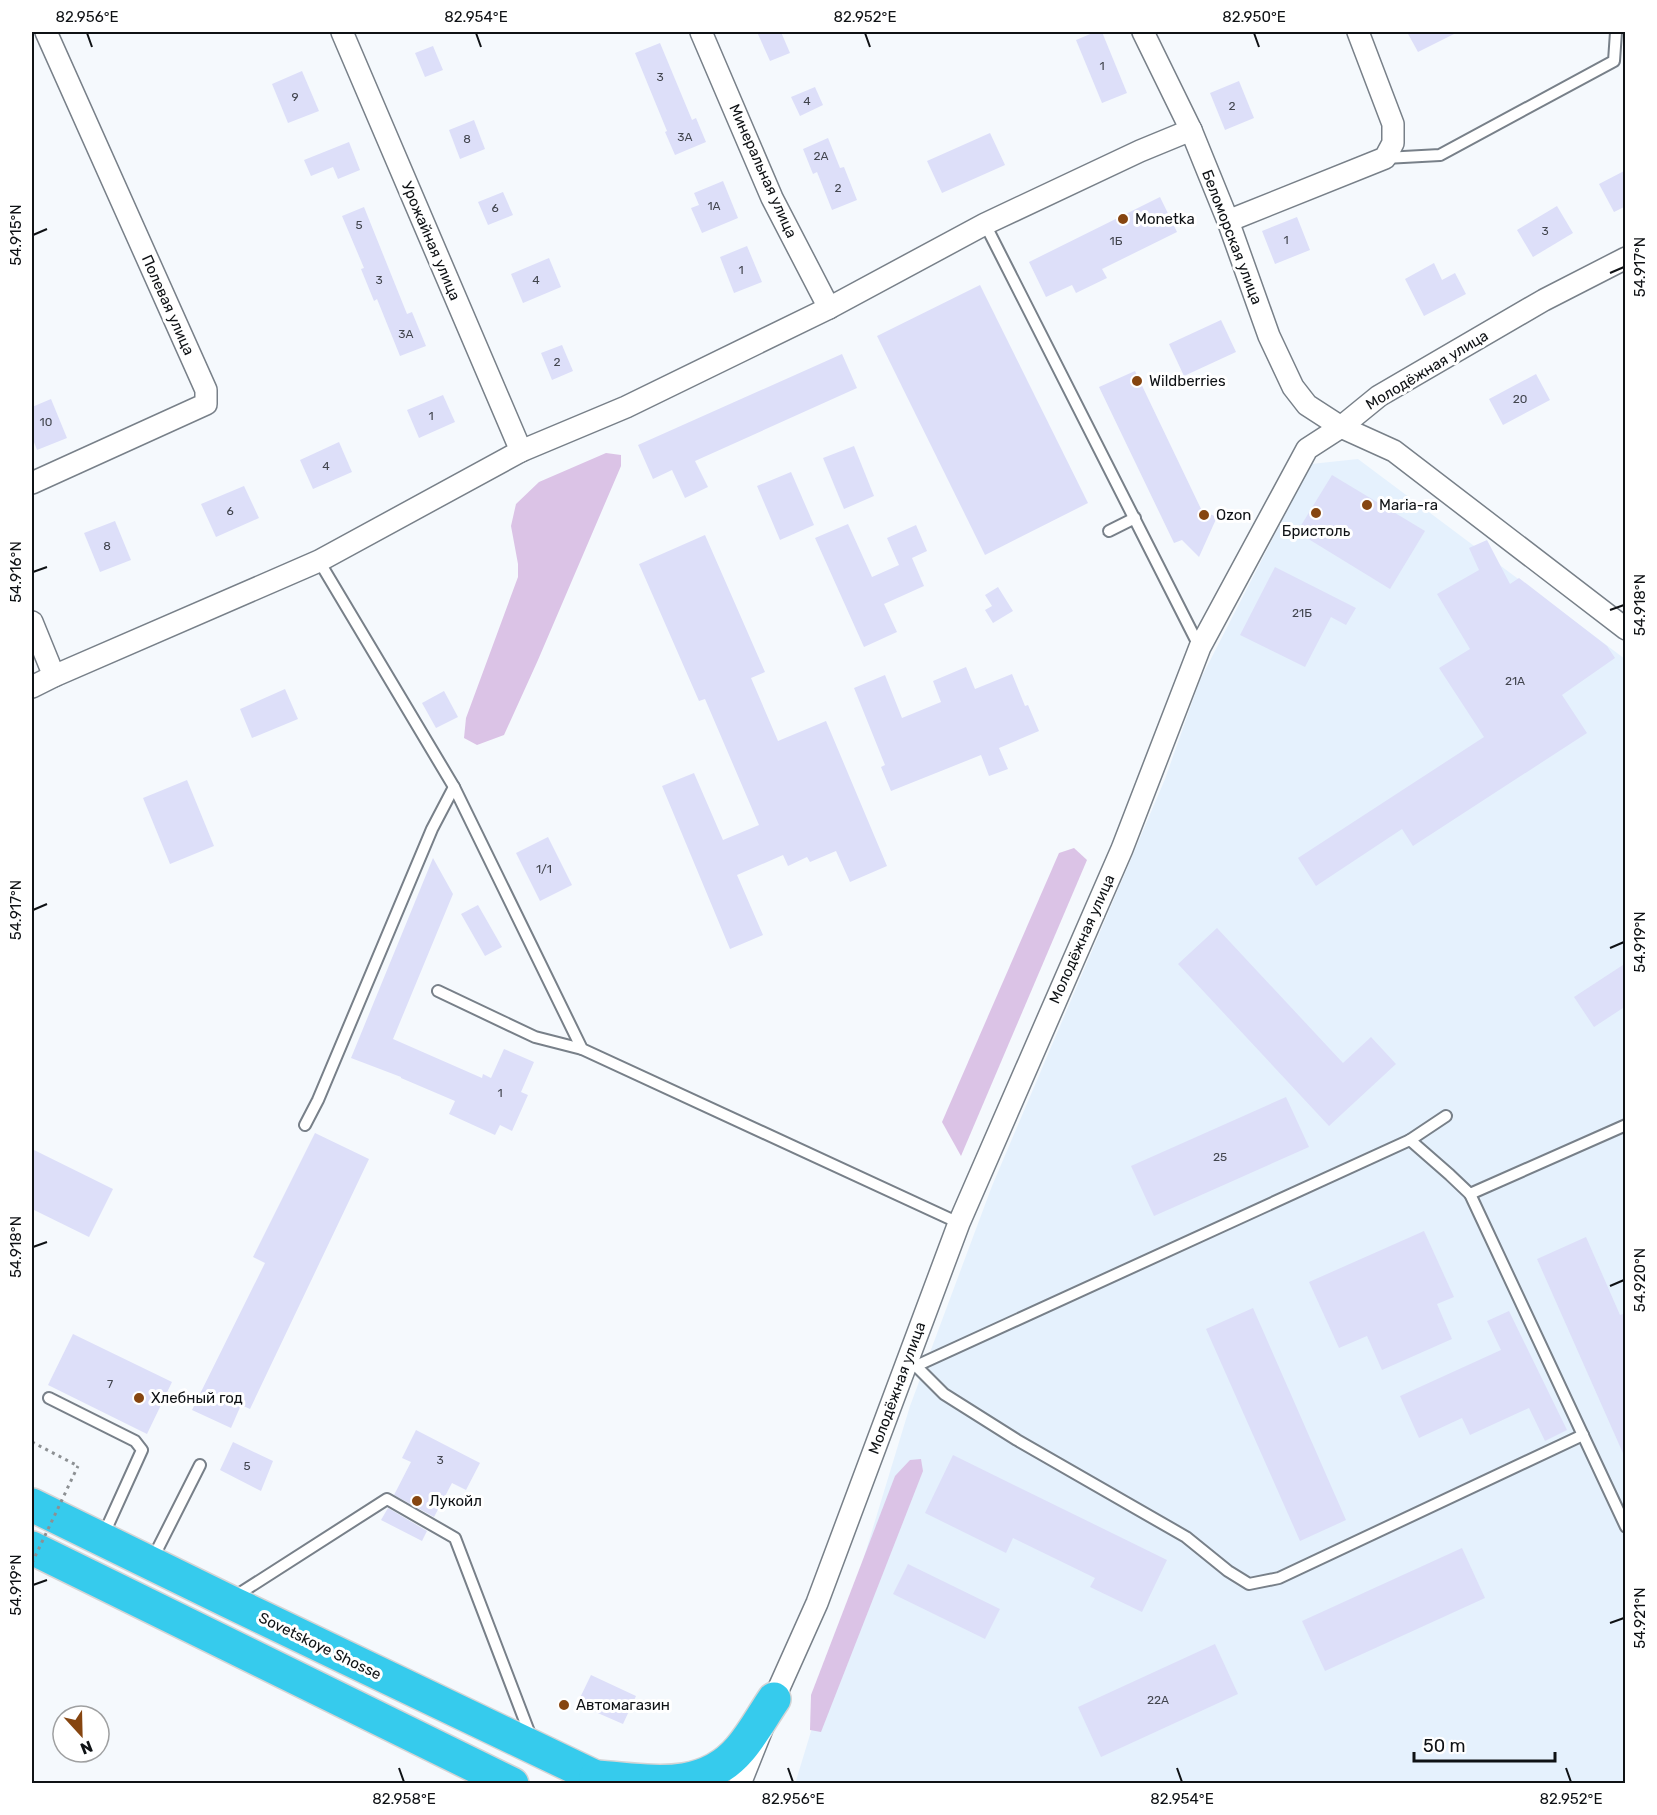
<svg xmlns="http://www.w3.org/2000/svg" width="1657" height="1815" viewBox="0 0 1657 1815" font-family="Rubik,sans-serif">
	<style>
		.built { fill: #e5f1fd }
		.green { fill: #dbc3e6 }
		.building { fill: #dddff9 }
		.lines { fill: none; stroke-linecap: round; stroke-linejoin: round }
		.lane-casing { stroke: #788089; stroke-width: 14 }
		.street-casing { stroke: #788089; stroke-width: 24 }
		.highway-casing { stroke: #d4d4d5; stroke-width: 36 }
		.path { stroke: #8c9093; stroke-width: 3; stroke-dasharray: 3 4.5; stroke-linecap: butt }
		.lane { stroke: #fff; stroke-width: 10 }
		.street { stroke: #fff; stroke-width: 21 }
		.highway { stroke: #36cbed; stroke-width: 33 }
		.path-bridge { stroke: #8c9093; stroke-width: 3; stroke-dasharray: 3 4.5; stroke-linecap: butt }
		.ticks { fill: none; stroke: #0f1215; stroke-width: 2 }
		.poi-dot { fill: #864510; stroke: #fff; stroke-width: 2 }
		.labels { text-anchor: middle; stroke-width: 6; stroke-linejoin: round; paint-order: stroke }
		.number-label { font-size: 12px; fill: #42454e }
		.street-label { font-size: 15px; fill: #0f1215; stroke: #fff }
		.poi-label { font-size: 15px; fill: #0f1215; stroke: #fff; text-anchor: start }
		.neatline { fill: none; stroke: #0f1215; stroke-width: 2 }
		.ticks-label { font-size: 15px; text-anchor: middle; fill: #0f1215 }
	</style>
	<rect width="100%" height="100%" fill="#f5f9fd"/>
	<polygon class="built" points="1358,459 1625,659 1625,1783 795,1784 910,1406 992,1186 1165,779 1200,680 1311,464"/>
	<g class="green">
		<polygon points="606,453 621,455 621,466 538,660 504,735 477,745 464,738 466,718 518,577 518,564 511,526 516,504 539,482"/>
		<polygon points="1074,848 1087,860 961,1156 942,1122 1059,853"/>
		<polygon points="921,1459 923,1471 821,1732 810,1730 811,1695 895,1476 910,1460"/>
	</g>
	<g class="building">
		<polygon points="757,32 781,32 790,53 770,61"/>
		<polygon points="1095,32 1102,32 1127,93 1102,103 1076,40"/>
		<polygon points="1407,32 1458,32 1418,52"/>
		<polygon points="660,43 692,120 696,118 706,142 675,155 665,132 667,131 635,53"/>
		<polygon points="433,46 443,70 425,77 415,53"/>
		<polygon points="302,71 319,111 288,123 272,84"/>
		<polygon points="1239,81 1254,118 1225,130 1210,93"/>
		<polygon points="815,87 823,105 800,116 791,97"/>
		<polygon points="474,120 485,149 460,159 449,130"/>
		<polygon points="990,133 1005,165 942,193 927,161"/>
		<polygon points="828,138 840,168 844,167 857,200 832,210 817,172 813,174 803,149"/>
		<polygon points="349,142 360,170 338,179 333,167 311,176 304,160"/>
		<polygon points="1626,170 1626,206 1614,212 1599,184"/>
		<polygon points="723,181 738,218 702,233 691,208 699,205 694,193"/>
		<polygon points="503,192 513,215 488,225 478,202"/>
		<polygon points="1160,197 1177,232 1102,269 1107,278 1076,293 1072,285 1046,297 1029,262"/>
		<polygon points="1557,206 1573,233 1533,257 1517,230"/>
		<polygon points="364,207 407,314 412,312 426,346 400,356 377,299 374,301 361,269 364,268 342,216"/>
		<polygon points="1297,217 1310,250 1275,264 1262,231"/>
		<polygon points="747,246 762,282 734,293 720,257"/>
		<polygon points="549,258 561,287 523,303 511,274"/>
		<polygon points="1434,263 1442,280 1455,273 1466,294 1424,316 1405,279"/>
		<polygon points="980,285 1088,503 985,555 877,336"/>
		<polygon points="1221,320 1236,352 1184,376 1169,344"/>
		<polygon points="562,345 573,371 552,380 541,353"/>
		<polygon points="842,354 857,388 695,461 708,487 685,498 672,470 653,479 638,445"/>
		<polygon points="1135,371 1202,511 1217,517 1199,557 1182,540 1174,543 1099,387"/>
		<polygon points="1536,374 1550,400 1503,425 1489,399"/>
		<polygon points="443,395 455,422 419,438 407,410"/>
		<polygon points="51,399 67,438 37,450 32,437 32,407"/>
		<polygon points="339,442 352,472 313,489 300,460"/>
		<polygon points="854,446 874,496 844,509 823,458"/>
		<polygon points="791,472 814,525 780,540 757,486"/>
		<polygon points="1332,475 1425,531 1390,589 1297,532"/>
		<polygon points="244,486 259,518 216,537 201,504"/>
		<polygon points="115,521 131,560 100,572 84,533"/>
		<polygon points="848,524 872,577 899,565 887,538 916,525 927,551 912,558 924,586 884,604 897,632 864,647 815,538"/>
		<polygon points="705,535 765,672 751,678 778,741 826,721 887,866 850,882 836,851 810,862 807,857 788,866 783,855 737,875 763,935 730,949 662,786 694,773 723,840 759,825 705,699 699,701 639,564"/>
		<polygon points="1487,540 1510,584 1519,578 1607,646 1615,658 1562,695 1587,733 1413,846 1402,829 1316,886 1298,858 1484,737 1439,668 1470,649 1437,594 1479,570 1469,548"/>
		<polygon points="1275,567 1356,608 1346,625 1331,617 1305,667 1240,635"/>
		<polygon points="998,587 1013,611 993,623 985,610 992,606 985,595"/>
		<polygon points="966,667 975,689 1012,674 1025,706 1028,705 1039,731 999,748 1008,769 989,776 981,755 891,791 881,767 885,765 854,688 885,675 902,718 941,702 933,681"/>
		<polygon points="285,689 298,719 252,738 240,709"/>
		<polygon points="444,691 458,717 436,728 422,703"/>
		<polygon points="187,780 214,846 170,864 143,798"/>
		<polygon points="548,837 572,885 540,901 516,853"/>
		<polygon points="433,858 453,894 393,1039 482,1078 483,1074 491,1078 504,1049 534,1062 521,1092 528,1095 512,1131 500,1125 495,1135 449,1114 455,1101 401,1078 401,1077 351,1058"/>
		<polygon points="478,905 502,947 485,956 461,914"/>
		<polygon points="1217,928 1343,1063 1371,1037 1396,1064 1329,1126 1178,964"/>
		<polygon points="1626,963 1626,1006 1594,1027 1574,997"/>
		<polygon points="1286,1097 1309,1147 1154,1216 1131,1166"/>
		<polygon points="315,1133 369,1159 250,1409 241,1405 231,1428 192,1410 265,1263 253,1257"/>
		<polygon points="32,1149 113,1189 89,1237 32,1209"/>
		<polygon points="1424,1231 1454,1297 1437,1304 1452,1339 1382,1370 1367,1336 1339,1348 1309,1282"/>
		<polygon points="1586,1237 1620,1315 1626,1313 1626,1460 1537,1259"/>
		<polygon points="1253,1308 1346,1520 1300,1541 1206,1329"/>
		<polygon points="1509,1311 1567,1430 1545,1441 1529,1408 1470,1435 1462,1418 1419,1438 1400,1396 1501,1350 1487,1321"/>
		<polygon points="73,1334 172,1382 147,1434 48,1385"/>
		<polygon points="416,1430 480,1463 466,1490 452,1483 434,1517 394,1495 411,1462 402,1458"/>
		<polygon points="233,1442 273,1461 261,1491 220,1470"/>
		<polygon points="953,1455 1167,1560 1142,1612 1090,1587 1095,1578 1013,1538 1006,1553 925,1513"/>
		<polygon points="388,1508 427,1531 422,1541 381,1520"/>
		<polygon points="1462,1548 1485,1598 1325,1671 1302,1621"/>
		<polygon points="908,1564 1000,1609 985,1639 893,1594"/>
		<polygon points="1215,1644 1238,1694 1101,1757 1078,1707"/>
		<polygon points="591,1675 636,1696 623,1724 577,1704"/>
	</g>
	<g class="lines">
		<defs>
			<g id="lane">
				<polyline points="1385,158 1440,155 1614,61 1616,32"/>
				<polyline points="985,224 1199,646"/>
				<polyline points="1109,531 1135,518"/>
				<polyline points="319,561 454,787 582,1049 959,1223"/>
				<polyline points="438,991 535,1037 582,1049"/>
				<polyline points="305,1125 318,1100 432,829 454,787"/>
				<polyline points="1410,1140 1446,1116"/>
				<polyline points="1470,1194 1626,1527"/>
				<polyline points="916,1366 944,1394 1017,1440 1186,1537 1228,1571 1249,1584 1279,1578 1583,1435"/>
				<polyline points="905,1368 916,1366 1410,1140 1450,1175 1470,1194 1626,1125"/>
				<polyline points="49,1398 135,1441 142,1450 103,1536"/>
				<polyline points="152,1560 200,1465"/>
				<polyline points="234,1597 387,1499 455,1538 531,1737"/>
			</g>
			<g id="street">
				<polyline points="342,32 521,451"/>
				<polyline points="701,32 772,198 829,308"/>
				<polyline points="1143,32 1191,130 1228,221 1269,336 1293,387 1307,405 1341,427 1394,451 1626,629"/>
				<polyline points="1228,221 1385,158 1393,143 1393,124 1358,32"/>
				<polyline points="32,483 206,404 206,390 46,32"/>
				<polyline points="32,622 54,676"/>
				<polyline points="32,687 54,676 319,561 521,451 626,407 829,308 985,224 1140,151 1191,130"/>
				<polyline points="740,1784 774,1699 817,1603 959,1223 1122,849 1200,647 1307,449 1341,427 1379,396 1544,300 1626,258"/>
			</g>
			<g id="highway">
				<polyline points="32,1505 228,1601 610,1784"/>
				<polyline points="32,1548 512,1784"/>
				<path d="M596,1777C647,1780 702,1794 740,1749C753,1734 763,1715 774,1699"/>
			</g>
		</defs>
		<use href="#lane" class="lane-casing"/>
		<use href="#street" class="street-casing"/>
		<use href="#highway" class="highway-casing"/>
		<polyline class="path" points="32,1442 78,1466"/>
		<use href="#lane" class="lane"/>
		<use href="#street" class="street"/>
		<use href="#highway" class="highway"/>
		<polyline class="path-bridge" points="32,1563 78,1466"/>
	</g>
	<path class="ticks" d="M87,33L92,47M476,33L481,47M865,33L870,47M1254,33L1259,47M33,235L47,229M1610,273L1624,267M33,572L47,567M1610,610L1624,605M33,910L47,904M1610,948L1624,942M33,1247L47,1242M1610,1286L1624,1280M33,1585L47,1580M1610,1623L1624,1618M399,1768L404,1782M788,1768L793,1782M1177,1768L1182,1782M1566,1768L1571,1782"/>
	<g class="poi-dot">
		<circle cx="1123" cy="219" r="6"/>
		<circle cx="1137" cy="381" r="6"/>
		<circle cx="1367" cy="505" r="6"/>
		<circle cx="1316" cy="513" r="6"/>
		<circle cx="1204" cy="515" r="6"/>
		<circle cx="139" cy="1398" r="6"/>
		<circle cx="417" cy="1501" r="6"/>
		<circle cx="564" cy="1705" r="6"/>
	</g>
	<g class="labels">
		<g class="number-label">
			<text x="1102" y="70">1</text>
			<text x="660" y="81">3</text>
			<text x="295" y="101">9</text>
			<text x="807" y="105">4</text>
			<text x="1232" y="110">2</text>
			<text x="685" y="141">3А</text>
			<text x="467" y="143">8</text>
			<text x="821" y="160">2А</text>
			<text x="838" y="192">2</text>
			<text x="714" y="210">1А</text>
			<text x="495" y="212">6</text>
			<text x="359" y="229">5</text>
			<text x="1545" y="235">3</text>
			<text x="1286" y="244">1</text>
			<text x="1116" y="245">1Б</text>
			<text x="741" y="274">1</text>
			<text x="379" y="284">3</text>
			<text x="536" y="284">4</text>
			<text x="406" y="338">3А</text>
			<text x="557" y="366">2</text>
			<text x="1520" y="403">20</text>
			<text x="431" y="420">1</text>
			<text x="46" y="426">10</text>
			<text x="326" y="470">4</text>
			<text x="230" y="515">6</text>
			<text x="107" y="550">8</text>
			<text x="1302" y="617">21Б</text>
			<text x="1515" y="685">21А</text>
			<text x="544" y="873">1/1</text>
			<text x="500" y="1097">1</text>
			<text x="1220" y="1161">25</text>
			<text x="110" y="1388">7</text>
			<text x="440" y="1464">3</text>
			<text x="247" y="1470">5</text>
			<text x="1158" y="1704">22А</text>
		</g>
		<g class="street-label">
			<text transform="translate(763 171) rotate(66)" y="5">Минеральная улица</text>
			<text transform="translate(1232 237) rotate(69)" y="5">Беломорская улица</text>
			<text transform="translate(431 241) rotate(67)" y="5">Урожайная улица</text>
			<text transform="translate(168 305) rotate(66)" y="5">Полевая улица</text>
			<text transform="translate(1427 370) rotate(-31)" y="5">Молодёжная улица</text>
			<text transform="translate(1082 939) rotate(-66)" y="5">Молодёжная улица</text>
			<text transform="translate(897 1388) rotate(-70)" y="5">Молодёжная улица</text>
			<text transform="translate(320 1646) rotate(26)" y="5">Sovetskoye Shosse</text>
		</g>
		<g class="poi-label">
			<text x="1135" y="224">Monetka</text>
			<text x="1149" y="386">Wildberries</text>
			<text x="1379" y="510">Maria-ra</text>
			<text x="1216" y="520">Ozon</text>
			<text x="1316" y="536" text-anchor="middle">Бристоль</text>
			<text x="151" y="1403">Хлебный год</text>
			<text x="429" y="1506">Лукойл</text>
			<text x="576" y="1710">Автомагазин</text>
		</g>
	</g>
	<rect width="1657" height="1815" fill="none" stroke="#ffffff" stroke-width="66"/>
	<g transform="translate(81 1734) rotate(158)"><circle r="28" fill="#ffffff" stroke="#9fa0a1" stroke-width="1.5"/>
	<path d="M0-4.5L10 22L0 15L-10 22Z" fill="#864510"/>
	<text y="-9" font-size="16" font-weight="bold" text-anchor="middle" fill="#0f1215">N</text>
	</g>
	<path d="M1414 1752v9h141v-9" fill="none" stroke="#0f1215" stroke-width="3"/>
	<text x="1423" y="1752" font-size="18" fill="#0f1215" stroke="#ffffff" stroke-width="4.5" paint-order="stroke">50 m</text>
	<rect x="33" y="33" width="1591" height="1749" class="neatline"/>
	<g class="ticks-label">
		<text x="87" y="22">82.956°E</text>
		<text x="476" y="22">82.954°E</text>
		<text x="865" y="22">82.952°E</text>
		<text x="1254" y="22">82.950°E</text>
		<text transform="translate(16 235) rotate(-90)" y="5">54.915°N</text>
		<text transform="translate(1640 267) rotate(-90)" y="5">54.917°N</text>
		<text transform="translate(16 572) rotate(-90)" y="5">54.916°N</text>
		<text transform="translate(1640 605) rotate(-90)" y="5">54.918°N</text>
		<text transform="translate(16 910) rotate(-90)" y="5">54.917°N</text>
		<text transform="translate(1640 942) rotate(-90)" y="5">54.919°N</text>
		<text transform="translate(16 1247) rotate(-90)" y="5">54.918°N</text>
		<text transform="translate(1640 1280) rotate(-90)" y="5">54.920°N</text>
		<text transform="translate(16 1585) rotate(-90)" y="5">54.919°N</text>
		<text transform="translate(1640 1618) rotate(-90)" y="5">54.921°N</text>
		<text x="404" y="1804">82.958°E</text>
		<text x="793" y="1804">82.956°E</text>
		<text x="1182" y="1804">82.954°E</text>
		<text x="1571" y="1804">82.952°E</text>
	</g>
</svg>
